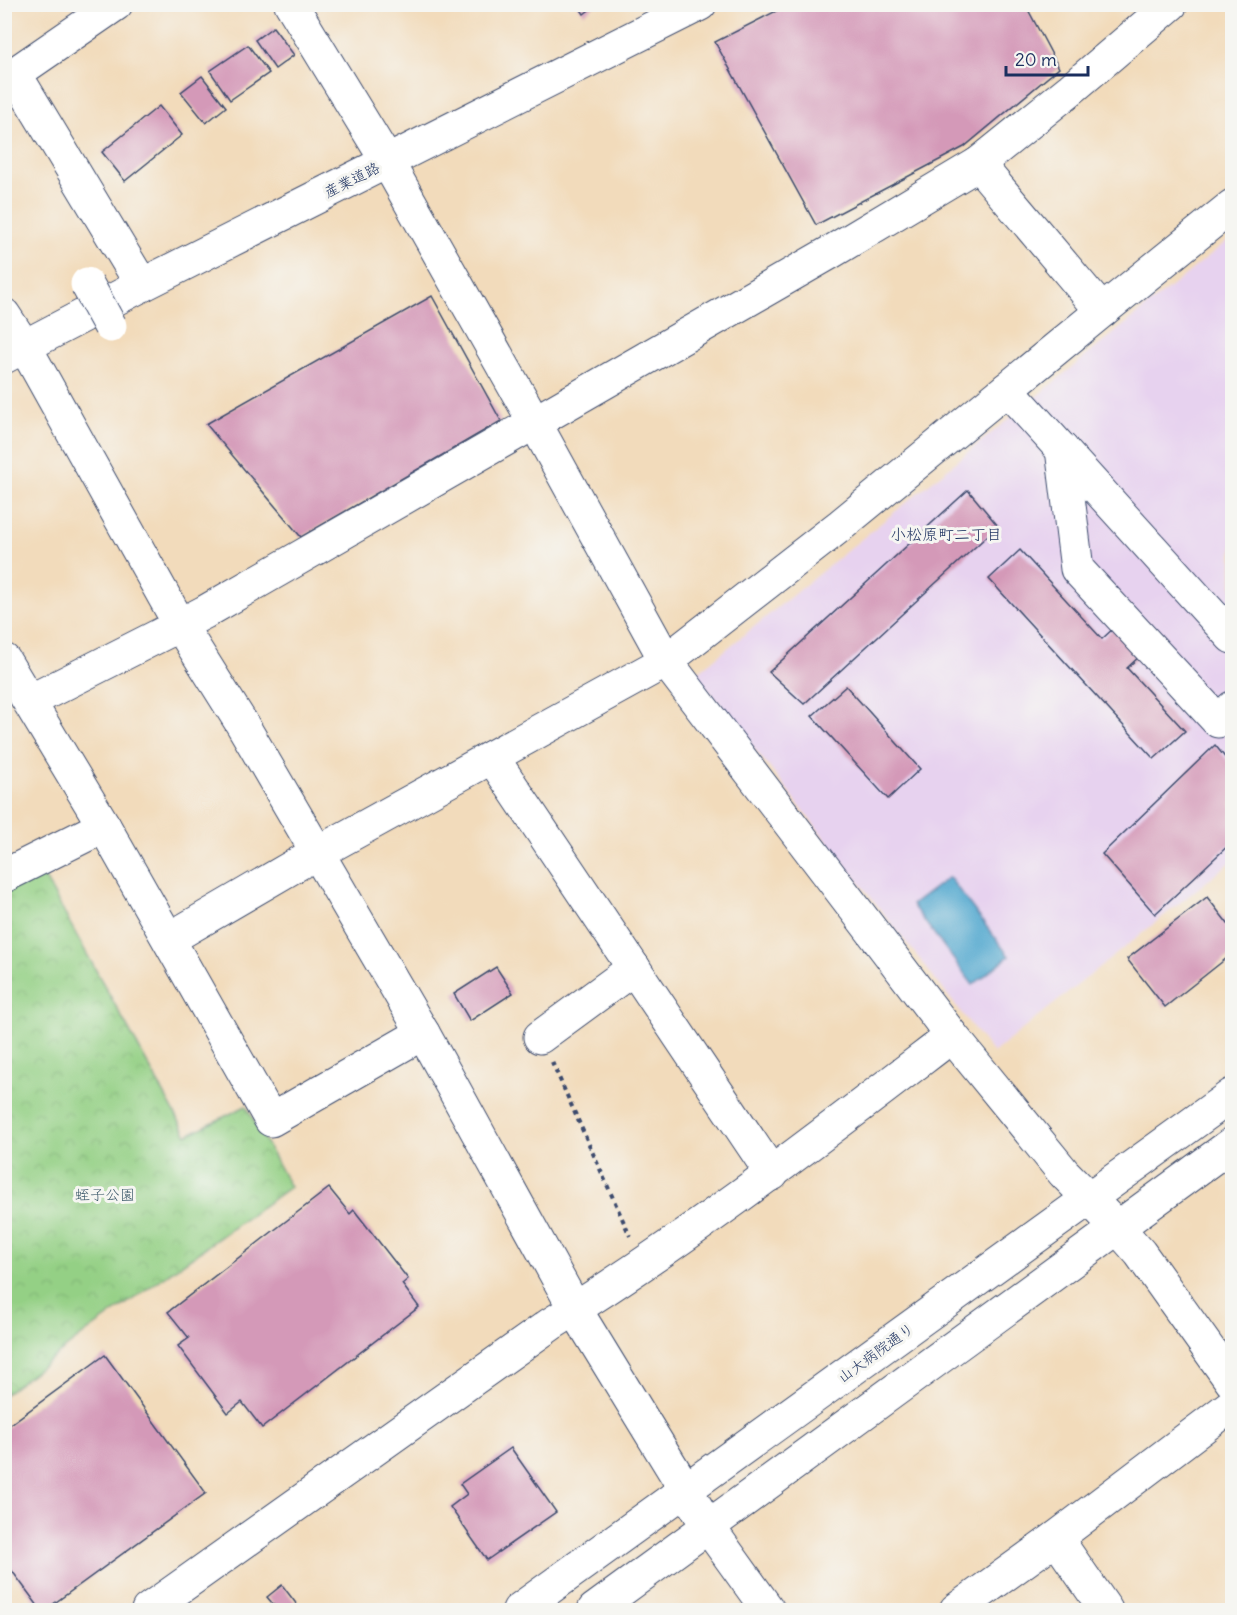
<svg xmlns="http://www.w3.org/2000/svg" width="1237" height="1615" viewBox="0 0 1237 1615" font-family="Delius,'Klee One',sans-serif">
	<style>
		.built { fill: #e7d2ef }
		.park { fill: url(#park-crowns); stroke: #588072; stroke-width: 1.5 }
		.water { fill: #53a8cf; stroke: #376c96; stroke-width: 1.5 }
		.building { fill: #d499b8 }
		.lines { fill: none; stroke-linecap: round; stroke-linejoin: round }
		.minor-casing { stroke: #3b496c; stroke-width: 35 }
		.path { stroke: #3b496c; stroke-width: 4; stroke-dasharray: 4.5 4.5; stroke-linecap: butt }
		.minor { stroke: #fff; stroke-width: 33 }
		.minor-bridge-casing { stroke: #3b496c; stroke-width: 35; stroke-linecap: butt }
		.minor-bridge { stroke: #fff; stroke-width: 33 }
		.labels { text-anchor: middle; stroke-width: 6; stroke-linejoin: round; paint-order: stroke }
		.street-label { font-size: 15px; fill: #1b2f5e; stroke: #f6f6f2 }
		.park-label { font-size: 15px; fill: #395768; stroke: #f6f6f2 }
		.neighbourhood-label { font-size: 16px; fill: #1b2f5e; stroke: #f6f6f2 }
	</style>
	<defs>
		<pattern id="park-crowns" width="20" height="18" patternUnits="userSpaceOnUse" patternTransform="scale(1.5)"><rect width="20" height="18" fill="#94d085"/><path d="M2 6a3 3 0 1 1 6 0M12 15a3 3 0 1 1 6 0" fill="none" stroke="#7fb375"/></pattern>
	</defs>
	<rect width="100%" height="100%" fill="#f6f6f2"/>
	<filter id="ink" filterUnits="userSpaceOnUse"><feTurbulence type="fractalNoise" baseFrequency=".0167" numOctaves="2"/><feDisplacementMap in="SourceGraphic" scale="12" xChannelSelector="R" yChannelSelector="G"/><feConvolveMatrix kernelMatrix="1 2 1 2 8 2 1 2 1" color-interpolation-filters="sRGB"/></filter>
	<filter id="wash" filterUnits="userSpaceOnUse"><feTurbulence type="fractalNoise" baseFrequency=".008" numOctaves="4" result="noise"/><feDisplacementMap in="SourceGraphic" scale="24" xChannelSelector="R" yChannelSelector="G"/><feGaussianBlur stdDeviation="1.35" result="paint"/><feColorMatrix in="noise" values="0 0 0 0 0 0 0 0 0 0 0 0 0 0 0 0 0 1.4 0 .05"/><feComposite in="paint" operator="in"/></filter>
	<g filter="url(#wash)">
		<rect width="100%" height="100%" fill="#f2dbbb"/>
		<polygon class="built" points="1232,237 1232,861 993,1053 696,674"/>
		<polygon class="park" points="41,871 187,1135 246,1106 290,1187 87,1332 5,1394 5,890"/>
		<polygon class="water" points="949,877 1009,956 973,985 912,905"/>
		<g id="blocks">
			<g class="building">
				<polygon points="577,4 597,4 584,14"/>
				<polygon points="790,4 1025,4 1059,68 964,147 816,225 715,42"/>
				<polygon points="273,27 294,55 275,69 255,40"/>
				<polygon points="248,45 269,73 230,100 210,71"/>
				<polygon points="202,76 226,107 206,123 181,92"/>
				<polygon points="159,106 182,135 125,181 102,152"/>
				<polygon points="432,296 501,421 301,537 206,424"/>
				<polygon points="968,490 998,526 804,704 769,672"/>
				<polygon points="1020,550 1102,639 1116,626 1142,654 1127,668 1185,731 1154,759 989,579"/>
				<polygon points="846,686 920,769 888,799 812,716"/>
				<polygon points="1215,745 1232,766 1232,842 1155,914 1102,854"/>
				<polygon points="1207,897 1232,929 1232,954 1165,1007 1127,959"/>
				<polygon points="496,967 513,993 470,1021 454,994"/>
				<polygon points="329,1188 350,1214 354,1210 408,1279 402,1284 419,1307 262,1428 242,1402 228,1413 178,1346 189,1338 168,1312"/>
				<polygon points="105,1355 206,1493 45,1610 41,1610 4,1560 4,1429"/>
				<polygon points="511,1448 556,1512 487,1560 450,1507 467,1494 460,1484"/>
				<polygon points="282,1585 301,1610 278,1610 267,1597"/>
			</g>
		</g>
	</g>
	<g filter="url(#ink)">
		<use href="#blocks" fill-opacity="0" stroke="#3b496c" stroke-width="1.5"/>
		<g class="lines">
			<defs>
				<g id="minor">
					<polyline points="291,4 388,163 535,423 666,661 952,1036 1064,1173 1117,1227 1140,1253 1232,1382"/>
					<polyline points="15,74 142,285"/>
					<polyline points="4,81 116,4"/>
					<polyline points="978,164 1102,311"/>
					<polyline points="4,315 25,347 180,625 242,724 423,1033 575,1309 709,1528 768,1610"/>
					<polyline points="4,357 142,285 700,4"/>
					<polyline points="1007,389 1232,637"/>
					<polyline points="1062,449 1077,569 1218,721 1232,708"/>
					<polyline points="4,660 104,826 271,1120 423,1033"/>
					<polyline points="30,701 180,625 205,612 831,252 978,164 1071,89 1171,4"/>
					<polyline points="492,757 772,1174"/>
					<polyline points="4,876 104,826"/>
					<polyline points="169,939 301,862 666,661 841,525 1102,311 1232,206"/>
					<polyline points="540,1037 634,968"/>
					<polyline points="1056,1538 1106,1610"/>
					<path d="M148,1610L551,1324C691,1237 821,1136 952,1036"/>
					<polyline points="519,1610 1232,1095"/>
					<path d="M594,1610C807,1456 1018,1298 1232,1144"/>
					<polyline points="956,1610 1056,1538 1232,1405"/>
				</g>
			</defs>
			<use href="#minor" class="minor-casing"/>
			<polyline class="path" points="552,1062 630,1236"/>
			<use href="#minor" class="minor"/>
			<defs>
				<polyline id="minor-bridge" points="87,284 110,326"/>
			</defs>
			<use href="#minor-bridge" class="minor-bridge-casing"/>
			<use href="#minor-bridge" class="minor-bridge"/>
		</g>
	</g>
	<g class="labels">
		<g class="street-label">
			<text transform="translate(352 180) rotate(-27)" y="5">産業道路</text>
			<text transform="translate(876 1353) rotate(-36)" y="5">山大病院通り</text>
		</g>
		<g class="park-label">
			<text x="105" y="1200">蛭子公園</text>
		</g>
		<g class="neighbourhood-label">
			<text x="946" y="540">小松原町二丁目</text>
		</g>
	</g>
	<rect width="1237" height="1615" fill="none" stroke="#f6f6f2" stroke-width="24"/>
	<path d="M1006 66v9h82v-9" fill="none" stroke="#1b2f5e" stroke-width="3"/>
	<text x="1015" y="66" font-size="18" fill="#1b2f5e" stroke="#f6f6f2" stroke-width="4.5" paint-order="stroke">20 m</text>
</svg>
